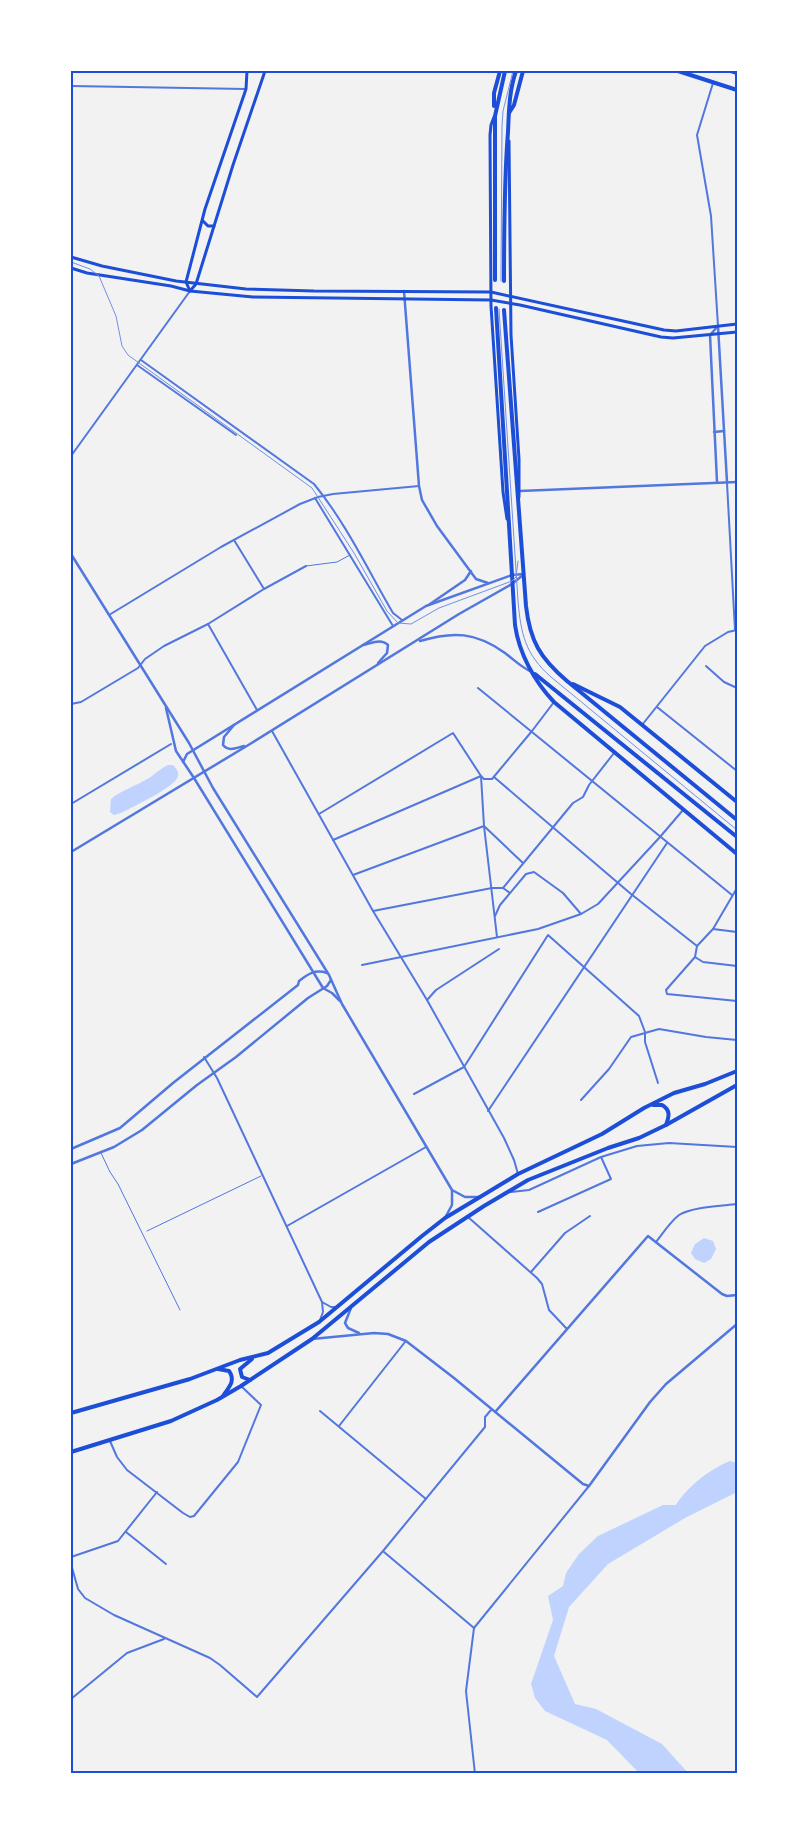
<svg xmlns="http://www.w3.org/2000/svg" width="808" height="1845" viewBox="0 0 808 1845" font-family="Literata,serif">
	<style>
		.water { fill: #bfd3fe }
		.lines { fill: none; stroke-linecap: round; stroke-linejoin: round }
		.service { stroke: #5277de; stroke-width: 1 }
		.pedestrian { stroke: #5277de; stroke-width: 2 }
		.minor { stroke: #5277de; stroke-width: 2 }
		.tertiary { stroke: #5277de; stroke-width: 2.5 }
		.secondary { stroke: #1d4ed8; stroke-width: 3 }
		.primary { stroke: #1d4ed8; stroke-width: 4 }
		.tram { stroke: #7290e2; stroke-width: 1 }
		.neatline { fill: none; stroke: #1d4ed8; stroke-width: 2 }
	</style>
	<rect width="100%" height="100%" fill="#f2f2f2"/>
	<g class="water">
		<path d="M168,765H173C176,768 179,772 178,776C176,787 132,807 121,813L114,815L110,812L111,799C122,790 136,786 149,778C155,774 161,768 168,765Z"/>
		<polygon points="704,1238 713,1241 716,1249 711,1259 704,1263 695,1259 691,1253 695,1244"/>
		<path d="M730,1461L737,1463V1492L685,1518L608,1564L569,1607L554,1656L575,1704L596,1709L662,1744L689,1774H640L607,1740L545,1711L535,1698L531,1684L553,1620L548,1596L563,1586L566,1573L579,1554L598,1536L663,1505H676C686,1488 711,1468 730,1461Z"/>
	</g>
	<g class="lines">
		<g class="service">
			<polyline points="306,566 337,562 350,555"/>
			<polyline points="101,1153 110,1172 118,1184 180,1310"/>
			<polyline points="147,1231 261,1176"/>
		</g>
		<polyline class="pedestrian" points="137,365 236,435"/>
		<g class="minor">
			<polyline points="713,83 697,135 711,216 718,326"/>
			<polyline points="71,86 246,89"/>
			<path d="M141,360L314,484C346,523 368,570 393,613L402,620"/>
			<polyline points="71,456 190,291"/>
			<polyline points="727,483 735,630"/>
			<polyline points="315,498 393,626"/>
			<polyline points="234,540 264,589"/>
			<polyline points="109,615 221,547 300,504 318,497 333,494 419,486"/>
			<polyline points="208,624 257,710"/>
			<polyline points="706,666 724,682 737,688"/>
			<polyline points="478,688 732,895"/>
			<polyline points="71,704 81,702 138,668 145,659 164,646 208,624 264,589 306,566"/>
			<polyline points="657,707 737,771"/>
			<polyline points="642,725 705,646 728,632 737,630"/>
			<polyline points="272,731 373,911 427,1000 504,1138 514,1160 518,1174"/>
			<polyline points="494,777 631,894 697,946"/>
			<polyline points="71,804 171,744"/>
			<polyline points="319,814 453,733 481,776 484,826 497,937"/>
			<polyline points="333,840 481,776 484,779 492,779 532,731 554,702"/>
			<polyline points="353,875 484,826 523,863"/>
			<polyline points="503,888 573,803 583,797 589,785 614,753"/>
			<polyline points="737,888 713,929 697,946 695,957 666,990 667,994 737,1001"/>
			<polyline points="373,911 492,888 503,888 510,893"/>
			<polyline points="495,916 500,905 526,874 534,872 563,893 581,914"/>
			<polyline points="713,929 737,932"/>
			<polyline points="695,957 703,962 737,966"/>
			<polyline points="362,965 538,929 581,914 598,904 660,837 683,810"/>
			<polyline points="427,1000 436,990 499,949"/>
			<polyline points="204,1057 217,1078 322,1302 323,1312 320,1320"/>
			<polyline points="414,1094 464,1067 548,935 639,1016 645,1032 645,1042 658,1083"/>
			<polyline points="581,1100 609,1069 631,1037 659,1029 706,1037 737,1040"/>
			<polyline points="488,1111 667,843"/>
			<polyline points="511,1192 529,1190 601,1157 637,1146 669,1143 737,1147"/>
			<polyline points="538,1212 611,1179 601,1157"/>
			<polyline points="468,1217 537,1278 542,1284 549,1310 567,1329"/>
			<polyline points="287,1226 426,1147"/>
			<path d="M656,1242C663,1233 670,1222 679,1215C692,1207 721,1206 737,1204"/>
			<polyline points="531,1272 565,1233 590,1216"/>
			<polyline points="322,1302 331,1307 336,1307"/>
			<polyline points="320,1411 426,1499"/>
			<polyline points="339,1426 405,1342"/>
			<polyline points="110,1441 117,1457 127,1470 183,1513 190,1517 194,1516 238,1462 261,1405 241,1386"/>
			<polyline points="126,1532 166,1564"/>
			<polyline points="384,1552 474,1628"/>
			<polyline points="71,1557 118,1541 157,1492"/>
			<polyline points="71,1564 78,1589 85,1598 114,1615 210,1658 220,1665 257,1697 383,1551 485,1427 485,1417 491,1410"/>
			<polyline points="474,1628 589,1486"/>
			<polyline points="474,1628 466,1691 475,1774"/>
			<polyline points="71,1699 127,1653 164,1639"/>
		</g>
		<g class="tertiary">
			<polyline points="404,291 419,486 422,500 437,526 476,579 488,583"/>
			<polyline points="718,326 727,482"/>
			<polyline points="714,432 724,431"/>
			<polyline points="717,482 710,335 718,326"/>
			<polyline points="520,491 737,482"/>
			<polyline points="71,554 189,743 213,788 329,975 342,1004 452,1190 465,1197 479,1197"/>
			<polyline points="430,604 465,580 471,571"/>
			<path d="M420,641C453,631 476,632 505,653C513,659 521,667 530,671"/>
			<path d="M363,645C372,643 381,638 388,645L387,653L378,663"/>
			<polyline points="166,708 176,751 194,778 323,988 332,993 340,1001"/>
			<path d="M234,725L224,737L223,745C229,752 236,748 244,746"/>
			<polyline points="183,762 187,754 426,606 512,575 524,574"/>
			<polyline points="71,852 250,744 459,614 512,584 523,575"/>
			<path d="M71,1149L120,1128L173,1083L298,985L299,981C308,974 315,969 327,973"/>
			<polyline points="71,1164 114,1147 142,1130 197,1085 236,1057 308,998 327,986 331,980"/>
			<polyline points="446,1216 452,1205 452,1191"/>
			<polyline points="351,1308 345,1323 348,1328 359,1333"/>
			<polyline points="312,1339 374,1333 388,1334 406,1341 454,1378 583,1484 589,1486 650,1402 666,1384 737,1324"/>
			<polyline points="496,1411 648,1236 722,1294 727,1296 737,1295"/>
		</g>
		<g class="secondary">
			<polyline points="494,117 491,125 490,135 491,306 503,492 507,519"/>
			<polyline points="509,141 511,335 519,459 519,497"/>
			<polyline points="203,221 208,226 214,226"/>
			<polyline points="71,257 102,266 176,281 246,289 314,291 491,292 664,330 676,331 737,324"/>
			<polyline points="71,268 87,273 171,286 190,291 253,297 491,300 520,305 661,337 673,338 737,332"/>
			<polyline points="190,291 196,284 233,165 265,71"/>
			<polyline points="190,291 186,282 205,209 246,89 247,71"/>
		</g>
		<g class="primary">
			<polyline points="678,71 737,90"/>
			<polyline points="731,71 737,73"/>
			<polyline points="494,106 494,93 500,71"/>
			<polyline points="509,113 514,105 523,71"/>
			<polyline points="495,280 495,116 505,71"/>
			<path d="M504,281C504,231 504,182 508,132C509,111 509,91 516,71"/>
			<path d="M496,308L515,625C519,653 534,681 554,702L737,854"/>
			<path d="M504,310L526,606C530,641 540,658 567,681L737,820"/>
			<polyline points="535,674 737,837"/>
			<polyline points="573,684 620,707 737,802"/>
			<path d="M653,1105H662C671,1110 669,1117 666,1125"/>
			<path d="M218,1369L229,1371C236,1381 229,1387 223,1396"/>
			<polyline points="250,1380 242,1377 240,1369 252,1359"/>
			<polyline points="71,1413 190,1379 240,1360 268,1353 319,1322 422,1236 445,1218 480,1197 518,1174 602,1134 644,1108 674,1093 705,1084 737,1071"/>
			<polyline points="71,1452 171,1421 217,1400 241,1386 312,1339 429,1242 484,1206 528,1180 608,1148 639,1138 666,1125 737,1085"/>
		</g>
		<g class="tram">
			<polyline points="71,262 90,269 99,276 116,316 122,346 128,355 312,488 354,553 387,611 398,623 411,624 439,608 512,581 516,577 518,561"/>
			<polyline points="501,281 502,126 503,111 513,71"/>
			<path d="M499,309L518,601C521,634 525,654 551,677L737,830"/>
		</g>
	</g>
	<rect width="808" height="1845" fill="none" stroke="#ffffff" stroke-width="145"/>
	<rect x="72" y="72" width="664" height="1700" class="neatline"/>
</svg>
